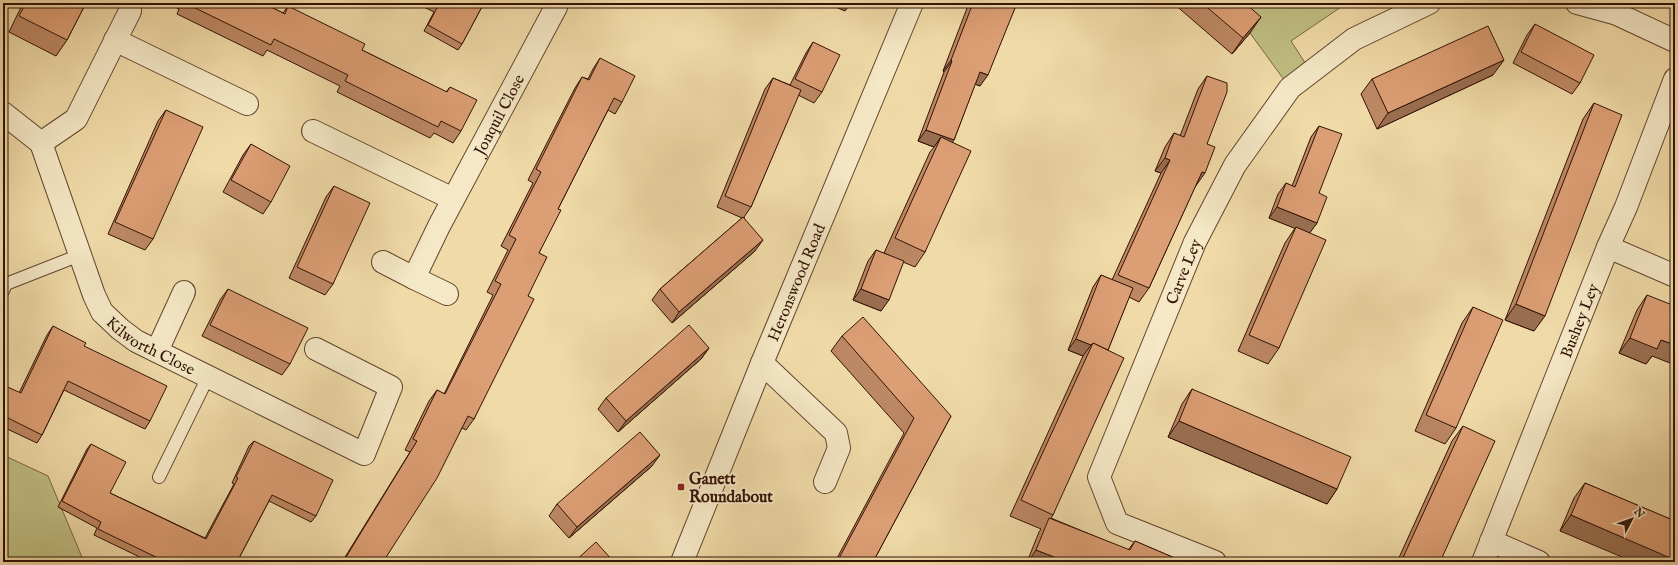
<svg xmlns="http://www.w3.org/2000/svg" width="1678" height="565" viewBox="0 0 1678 565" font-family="'IM FELL English',serif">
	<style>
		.green { fill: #c0be83; stroke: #796844 }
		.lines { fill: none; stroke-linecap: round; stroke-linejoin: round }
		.service-casing { stroke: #62442e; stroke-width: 14 }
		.minor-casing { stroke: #62442e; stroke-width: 24 }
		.tertiary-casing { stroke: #62442e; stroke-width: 24 }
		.service { stroke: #f5e8c6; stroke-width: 12 }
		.minor { stroke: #f5e8c6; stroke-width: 22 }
		.tertiary { stroke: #f5e8c6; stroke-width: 22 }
		.wall { fill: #bd8864; stroke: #321205 }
		.shaded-wall { fill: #9a6f51; stroke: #321205 }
		.building { fill: #dc9e74; stroke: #321205 }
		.poi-dot { fill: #8f2418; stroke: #f5e8c6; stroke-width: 1.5 }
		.labels { text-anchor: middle; stroke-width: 4; stroke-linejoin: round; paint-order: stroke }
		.street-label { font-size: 16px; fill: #321205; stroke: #f5e8c6 }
		.poi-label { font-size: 16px; font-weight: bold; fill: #321205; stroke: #f5e8c6; text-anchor: start }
	</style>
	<rect width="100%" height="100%" fill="#f0dba8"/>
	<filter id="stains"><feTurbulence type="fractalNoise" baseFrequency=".005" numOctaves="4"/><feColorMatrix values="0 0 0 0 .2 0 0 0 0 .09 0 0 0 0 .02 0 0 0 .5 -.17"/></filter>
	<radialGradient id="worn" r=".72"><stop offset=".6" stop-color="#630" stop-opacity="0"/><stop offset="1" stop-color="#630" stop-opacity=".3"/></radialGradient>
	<g class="green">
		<polygon points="1216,3 1347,3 1291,41 1311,72 1290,88 1250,33"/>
		<polygon points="3,455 48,476 84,562 3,562"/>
	</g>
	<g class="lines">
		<defs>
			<g id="service">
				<polyline points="3,291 6,284 80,255"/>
				<polyline points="159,477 208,377"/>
			</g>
			<g id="minor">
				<polyline points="1577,3 1617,14 1675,41"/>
				<polyline points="115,40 247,104"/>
				<path id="s1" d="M3,113L41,143L94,295L102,312L120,329L136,341L364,454L391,387L316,349"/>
				<polyline points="313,131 453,199"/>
				<polyline points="41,143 76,119 130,11"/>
				<polyline points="1608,247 1675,276"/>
				<path id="s2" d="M383,262L414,278L439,226L556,7L554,3"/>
				<polyline points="414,278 447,294"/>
				<polyline points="157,351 184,292"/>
				<polyline points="762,363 836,433 839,448 825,482"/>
				<polyline points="1491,541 1539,562"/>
				<path id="s3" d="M1215,562L1117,523L1099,477L1195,242L1235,165L1290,88L1354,39L1429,3"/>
				<path id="s4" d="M1483,562L1608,247L1626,207L1675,79"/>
			</g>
			<g id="tertiary">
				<path id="s5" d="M682,562L762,363L912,3"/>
			</g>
		</defs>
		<use href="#service" class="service-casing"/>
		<use href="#minor" class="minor-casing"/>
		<use href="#tertiary" class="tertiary-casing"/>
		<use href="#service" class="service"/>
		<use href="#minor" class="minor"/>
		<use href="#tertiary" class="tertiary"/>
	</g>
	<g class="wall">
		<polygon points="23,3 86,3 67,40 56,56 9,32"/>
		<polygon points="167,3 263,3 283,13 288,6 362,50 446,92 450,87 461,131 453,143 434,133 430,138 337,92 340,86 267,50 263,56 177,14 179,9"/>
		<polygon points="416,3 484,3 462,44 458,50 424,31 434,12"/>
		<polygon points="969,3 1017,3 980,86 975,84 954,140 952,142 925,252 915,267 903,262 881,311 853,300 868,261 876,250 890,256 884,253 930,152 934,147 918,141 944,72 943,71"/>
		<polygon points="1173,3 1245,3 1250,33 1232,54"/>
		<polygon points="1535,24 1580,83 1572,94 1513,63 1527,35"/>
		<polygon points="813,42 822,92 814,103 798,95 751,207 744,217 755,251 672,323 652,300 660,289 742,218 717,207 765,89 773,78 790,85 806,53"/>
		<polygon points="600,58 622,102 615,114 608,110 558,209 539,253 528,296 474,419 466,430 462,428 383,562 342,562 410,452 405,450 429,401 437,390 444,394 493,295 487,292 508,250 501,246 533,183 528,180 575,88 582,77 588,79 593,69"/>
		<polygon points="1493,75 1377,129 1361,94 1372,79"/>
		<polygon points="1207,76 1207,144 1195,187 1149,288 1139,302 1129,297 1108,350 1053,515 1051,518 1128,550 1135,541 1184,562 1027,562 1039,532 1041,529 1010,516 1083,356 1068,350 1093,287 1101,275 1112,280 1161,173 1155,171 1165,147 1174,133 1180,136 1198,89"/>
		<polygon points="1594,103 1534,331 1505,320 1583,119"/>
		<polygon points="166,110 153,239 145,250 108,234 158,121"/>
		<polygon points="1319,126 1319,193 1317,223 1309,233 1279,348 1268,364 1238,351 1285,243 1295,228 1269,218 1278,194 1286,183 1292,186 1311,137"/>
		<polygon points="251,144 271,202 263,214 223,192 243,155"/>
		<polygon points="334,186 333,284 325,295 289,278 326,197"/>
		<polygon points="228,289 290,364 282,375 202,336 220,300"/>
		<polygon points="1647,295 1652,356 1646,364 1619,353 1637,310"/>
		<polygon points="1473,307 1456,428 1445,444 1415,431 1462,323"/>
		<polygon points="53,326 84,346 150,421 145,429 64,390 42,435 37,443 3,427 3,385 19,393 47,335"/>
		<polygon points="842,336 951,416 873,562 835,562 904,433 831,351"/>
		<polygon points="709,348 701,359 618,432 598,409 606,398"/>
		<polygon points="1192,389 1337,489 1327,504 1168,437 1182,404"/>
		<polygon points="1463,426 1440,562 1397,562 1452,441"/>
		<polygon points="254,441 316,516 311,522 269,501 237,562 150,562 94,535 97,528 58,507 87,449 91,444 110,493 205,538 234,484 232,483 249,446"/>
		<polygon points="652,466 569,538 549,516 557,504"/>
		<polygon points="1585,483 1675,521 1560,531 1574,498"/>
	</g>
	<g class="shaded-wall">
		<polygon points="826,3 851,3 845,11"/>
		<polygon points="1261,17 1250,33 1232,54 1243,38"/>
		<polygon points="951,60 952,61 944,72 943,71"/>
		<polygon points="1504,60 1493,75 1377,129 1388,113"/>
		<polygon points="980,72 988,75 980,86 972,83"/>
		<polygon points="926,130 954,140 946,151 941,137 934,147 918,141"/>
		<polygon points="1165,158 1170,160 1161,173 1155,171"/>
		<polygon points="1202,172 1205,173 1195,187"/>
		<polygon points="1277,207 1317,223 1309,234 1269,218"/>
		<polygon points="1675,216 1675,221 1672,220"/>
		<polygon points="763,240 755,251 672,323 679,312"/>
		<polygon points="861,289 889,300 881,311 853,300"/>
		<polygon points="1516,304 1545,316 1534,331 1505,320"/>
		<polygon points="1630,338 1661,340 1675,345 1675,365 1652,356 1646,364 1619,353"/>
		<polygon points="1076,339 1091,345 1083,356 1068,350"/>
		<polygon points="709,348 701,359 618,432 626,421"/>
		<polygon points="1179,421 1337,489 1327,504 1168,437"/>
		<polygon points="660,455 652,466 569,538 577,527"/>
		<polygon points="1571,515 1675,560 1675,562 1634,562 1560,531"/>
		<polygon points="1036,550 1067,562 1028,562"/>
	</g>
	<g class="building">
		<polygon points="26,3 86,3 67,40 19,16"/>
		<polygon points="185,3 263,3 285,14 288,6 365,44 362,50 447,92 450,87 477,100 461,131 441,121 438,127 345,81 348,75 274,39 271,45"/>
		<polygon points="431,3 484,3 462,44 428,25 438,6"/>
		<polygon points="973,3 1017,3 988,75 980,72 954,140 926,130 952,61 951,60"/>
		<polygon points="1202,3 1245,3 1261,17 1243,38"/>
		<polygon points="1535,24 1594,55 1580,83 1521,52"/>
		<polygon points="1488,26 1504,60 1388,113 1372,79"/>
		<polygon points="813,42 840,55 822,92 795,79"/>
		<polygon points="600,58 635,76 622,102 614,98 558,209 561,210 539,253 547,257 528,296 534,299 474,419 468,416 437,478 383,562 343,562 417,441 413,439 437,390 445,394 501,284 495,281 516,239 509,235 541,172 536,169 582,77 589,80"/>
		<polygon points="1207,76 1227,83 1227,92 1207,144 1215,147 1205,173 1202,172 1149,288 1118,275 1170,160 1165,158 1174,133 1184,137"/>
		<polygon points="773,78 801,90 751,207 725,196"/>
		<polygon points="1594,103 1622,115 1545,316 1516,304"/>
		<polygon points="166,110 203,127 153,239 115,222"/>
		<polygon points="1319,126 1342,134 1319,193 1327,197 1317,223 1277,207 1286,183 1295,187"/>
		<polygon points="941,137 971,151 925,252 895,238"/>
		<polygon points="251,144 290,166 271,202 231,180"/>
		<polygon points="334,186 370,203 333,284 297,267"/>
		<polygon points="3,191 7,193 3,201"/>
		<polygon points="743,217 763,240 679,312 660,289"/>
		<polygon points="1296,227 1326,240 1279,348 1249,335"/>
		<polygon points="876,250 904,261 889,300 861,289"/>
		<polygon points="1101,275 1133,288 1108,350 1093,343 1091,345 1076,339"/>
		<polygon points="228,289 308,328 290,364 210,325"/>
		<polygon points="1647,295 1675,306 1675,315 1674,317 1675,318 1675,345 1661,340 1657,349 1630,338"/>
		<polygon points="1473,307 1503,320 1456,428 1426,415"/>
		<polygon points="863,317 951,416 873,562 837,562 914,418 842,336"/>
		<polygon points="689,325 709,348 626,421 606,398"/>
		<polygon points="53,326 86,343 84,346 167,386 150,421 68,381 42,435 4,416 3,418 3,385 21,393"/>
		<polygon points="1093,343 1124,358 1053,515 1021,500"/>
		<polygon points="1192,389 1351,457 1337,489 1179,421"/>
		<polygon points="1463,426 1495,441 1440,562 1401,562"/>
		<polygon points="640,432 660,455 577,527 557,504"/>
		<polygon points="254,441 333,480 316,516 272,495 237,562 166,562 98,529 101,522 62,501 91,444 126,462 110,493 206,539 238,478 236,477"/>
		<polygon points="1585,483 1675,521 1675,560 1571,515"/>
		<polygon points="1049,518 1130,550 1135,541 1184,562 1067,562 1036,550"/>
		<polygon points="596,542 614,562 574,562"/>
	</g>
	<rect class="poi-dot" x="677" y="483" width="8" height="8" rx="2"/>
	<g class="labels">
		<g class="street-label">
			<text dy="6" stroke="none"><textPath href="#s2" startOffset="219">Jonquil Close</textPath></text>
			<text dy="6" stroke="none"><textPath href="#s3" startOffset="377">Carve Ley</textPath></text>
			<text dy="6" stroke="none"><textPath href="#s5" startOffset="302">Heronswood Road</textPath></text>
			<text dy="6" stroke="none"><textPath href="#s4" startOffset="260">Bushey Ley</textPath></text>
			<text dy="6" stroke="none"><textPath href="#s1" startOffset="288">Kilworth Close</textPath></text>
		</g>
		<g class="poi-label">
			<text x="689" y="484">Ganett<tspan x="689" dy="18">Roundabout</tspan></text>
		</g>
	</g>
	<rect width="1678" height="565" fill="none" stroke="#f0dba8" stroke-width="16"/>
	<rect x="4" y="4" width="1670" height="557" fill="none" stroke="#321205" stroke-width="2"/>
	<rect x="8" y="8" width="1662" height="549" fill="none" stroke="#321205"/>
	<g transform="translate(1632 519) rotate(49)" stroke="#f5e8c6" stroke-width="3" paint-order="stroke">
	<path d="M0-3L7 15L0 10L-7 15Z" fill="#321205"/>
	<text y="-6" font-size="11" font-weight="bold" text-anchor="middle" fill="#321205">N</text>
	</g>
	<rect width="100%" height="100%" filter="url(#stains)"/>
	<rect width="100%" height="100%" fill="url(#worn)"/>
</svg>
